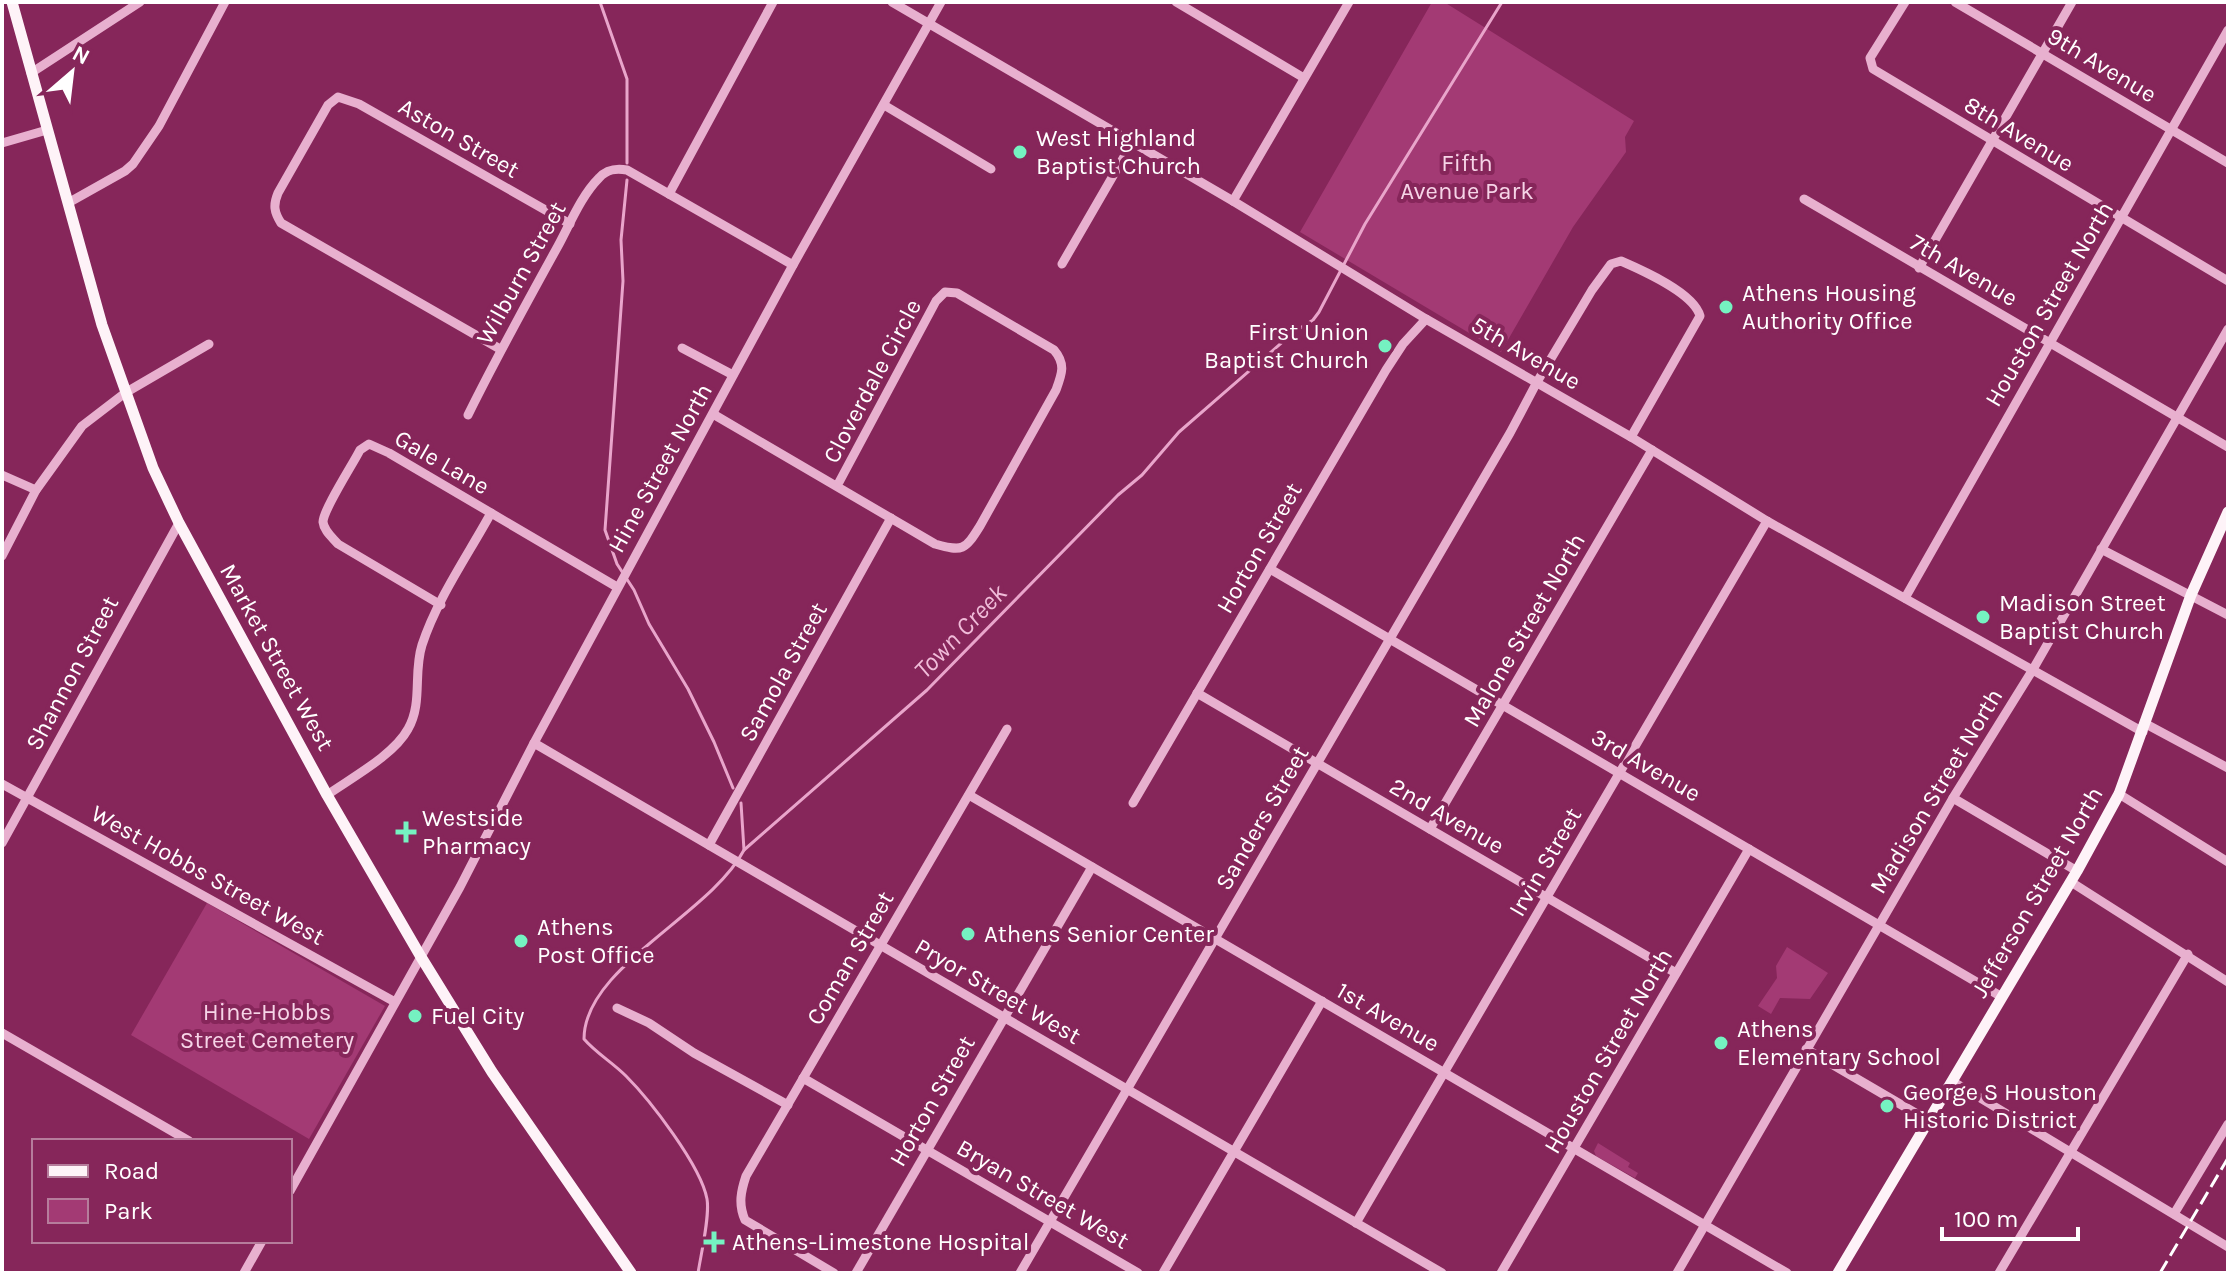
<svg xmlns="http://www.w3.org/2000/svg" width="2230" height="1275" viewBox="0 0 2230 1275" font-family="Karla,sans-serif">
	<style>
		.green { fill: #a33a74 }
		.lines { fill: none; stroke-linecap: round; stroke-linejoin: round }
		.stream { stroke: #e9a5cb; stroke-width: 3 }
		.minor { stroke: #e8b0cf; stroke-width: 9 }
		.major { stroke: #fef3f8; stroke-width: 11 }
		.rail { stroke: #fff; stroke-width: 3; stroke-dasharray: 14 6; stroke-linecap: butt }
		.poi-dot { fill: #75f2c1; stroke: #86265a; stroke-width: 3 }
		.labels { text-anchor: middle; stroke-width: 8; stroke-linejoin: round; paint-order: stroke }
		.street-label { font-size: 24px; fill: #fff; stroke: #86265a }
		.poi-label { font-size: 24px; fill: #fff; stroke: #86265a; text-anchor: start }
		.park-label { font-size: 24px; fill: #f6d4e7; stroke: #86265a }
		.water-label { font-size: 26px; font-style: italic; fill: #f0bcd9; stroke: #86265a }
	</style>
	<rect width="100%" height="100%" fill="#86265a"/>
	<g class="green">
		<polygon points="1432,2 1444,2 1634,121 1625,137 1626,152 1573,227 1501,352 1300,232"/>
		<polygon points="207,903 385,1006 309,1139 131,1035"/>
		<polygon points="1787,947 1828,973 1810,999 1780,998 1771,1014 1758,1006 1777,978 1776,966"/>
		<polygon points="1598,1143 1630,1163 1628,1167 1638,1173 1635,1178 1596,1156 1594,1151"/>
	</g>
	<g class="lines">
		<g class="stream">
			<polyline points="600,2 627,79 627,163"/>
			<polyline points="627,180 621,240 623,281 605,530 617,564 634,590 649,624 688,689 714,742 733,788"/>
			<polyline points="741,803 744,850"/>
			<path d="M698,1273C701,1254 710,1216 707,1199C701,1166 650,1100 626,1076C612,1062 596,1053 584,1039C584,967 710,915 744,850L927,690L1118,495L1142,475L1179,432L1294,332L1313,320L1319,312L1365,224L1502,2"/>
		</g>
		<g class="minor">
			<polyline points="892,2 1233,201 1426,319 1631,437 1767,521 2143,732"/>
			<polyline points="1176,2 1304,78"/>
			<polyline points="1905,2 1870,58 1873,69 2228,281"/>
			<polyline points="1955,2 2228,163"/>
			<polyline points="31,73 140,2"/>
			<polyline points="884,105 991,169"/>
			<polyline points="2,143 47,130"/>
			<polyline points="669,194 773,2"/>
			<polyline points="1804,199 2228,447"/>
			<polyline points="1233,201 1349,2"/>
			<polyline points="68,203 125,171 133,164 159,126 225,2"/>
			<polyline points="1062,264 1132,143"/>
			<polyline points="1919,268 2072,2"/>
			<polyline points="682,348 733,375"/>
			<path d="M500,349L281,223C274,212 273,205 278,193L328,105L338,97L359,104L570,224"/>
			<path d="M713,414L935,544C963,552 965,550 980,526L1056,390C1062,374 1066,364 1054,350L957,293L945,292L936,301L837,486"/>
			<path d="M468,415C496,358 527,302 558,246C570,224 581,196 599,178C607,169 616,168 627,170L793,265"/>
			<polyline points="2,475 36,490"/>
			<polyline points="2101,549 2228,615"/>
			<polyline points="2,556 36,490 82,426 125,393 209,344"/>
			<polyline points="1270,569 2002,997"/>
			<polyline points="1905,598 2228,30"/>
			<path d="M441,605L338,544C332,537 324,531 323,522C323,510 353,464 360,450L369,444L389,453L617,587"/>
			<polyline points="1197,693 1676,973"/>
			<polyline points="2146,724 2228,768"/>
			<polyline points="534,743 1442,1273"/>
			<polyline points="2,784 395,1002"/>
			<polyline points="2119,794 2228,862"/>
			<path d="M327,795C351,778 394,755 408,729C423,703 413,673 422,645C437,599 468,555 491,513"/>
			<polyline points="969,795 1787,1273"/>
			<polyline points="1953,798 2077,871"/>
			<polyline points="1133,803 1386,370 1403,344 1426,319"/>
			<polyline points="1430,829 1652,450"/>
			<polyline points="2,843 179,523"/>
			<polyline points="709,845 891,518"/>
			<polyline points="2071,882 2228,982"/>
			<polyline points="617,1008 649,1023 694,1053 788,1105"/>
			<polyline points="2,1033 189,1141"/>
			<polyline points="1806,1049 1929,1121"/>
			<polyline points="803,1078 1138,1273"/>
			<polyline points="1952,1081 2228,1247"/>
			<polyline points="290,1191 460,887 534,743 793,265 941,2"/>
			<polyline points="2174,1214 2228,1124"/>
			<polyline points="1356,1223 1767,521"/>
			<polyline points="244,1273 262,1241"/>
			<path d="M834,1273L745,1220C738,1204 741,1191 746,1176L1007,729"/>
			<polyline points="856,1273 1092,867"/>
			<path d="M1020,1273L1510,433L1537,382L1592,290L1611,264L1621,261C1644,271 1694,293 1700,316L1631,437"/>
			<polyline points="1163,1273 1322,1001"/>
			<polyline points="1501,1273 1749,849"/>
			<polyline points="1677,1273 1953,798 2032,671 2228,329"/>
			<polyline points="1999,1273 2188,954"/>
		</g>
		<g class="major">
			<polyline points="12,2 102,325 153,468 179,523 327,795 421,957 492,1072 631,1273"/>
			<polyline points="1838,1273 2077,871 2119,794 2191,595 2228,512"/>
		</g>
		<polyline class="rail" points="2160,1273 2228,1158"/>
	</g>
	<g class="poi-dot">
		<circle cx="1020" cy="152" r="8"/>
		<circle cx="1726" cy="307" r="8"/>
		<circle cx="1385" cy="346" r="8"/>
		<circle cx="1983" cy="617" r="8"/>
		<path d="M402 820h8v8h8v8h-8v8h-8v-8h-8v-8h8z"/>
		<circle cx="968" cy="934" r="8"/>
		<circle cx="521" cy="941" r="8"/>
		<circle cx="415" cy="1016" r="8"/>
		<circle cx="1721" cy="1043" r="8"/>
		<circle cx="1887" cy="1106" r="8"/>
		<path d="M710 1230h8v8h8v8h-8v8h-8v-8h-8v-8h8z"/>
	</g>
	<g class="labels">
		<g class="street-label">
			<text transform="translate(2102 65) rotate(31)" y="8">9th Avenue</text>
			<text transform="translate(2019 134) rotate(31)" y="8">8th Avenue</text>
			<text transform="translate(459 138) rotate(30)" y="8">Aston Street</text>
			<text transform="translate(1964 270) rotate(30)" y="8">7th Avenue</text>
			<text transform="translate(521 273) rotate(-61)" y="8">Wilburn Street</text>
			<text transform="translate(2049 304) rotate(-60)" y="8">Houston Street North</text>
			<text transform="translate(1526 353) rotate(30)" y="8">5th Avenue</text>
			<text transform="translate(872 381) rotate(-62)" y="8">Cloverdale Circle</text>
			<text transform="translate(442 462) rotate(30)" y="8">Gale Lane</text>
			<text transform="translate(660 468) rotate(-61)" y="8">Hine Street North</text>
			<text transform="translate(1259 548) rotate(-60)" y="8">Horton Street</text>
			<text transform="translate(1524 630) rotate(-60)" y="8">Malone Street North</text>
			<text transform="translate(277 657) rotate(61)" y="8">Market Street West</text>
			<text transform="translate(783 672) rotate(-61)" y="8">Samola Street</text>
			<text transform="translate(72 673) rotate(-62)" y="8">Shannon Street</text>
			<text transform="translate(1646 765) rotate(30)" y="8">3rd Avenue</text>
			<text transform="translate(1936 791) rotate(-59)" y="8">Madison Street North</text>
			<text transform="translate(1447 816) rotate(30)" y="8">2nd Avenue</text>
			<text transform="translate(1262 818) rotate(-60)" y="8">Sanders Street</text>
			<text transform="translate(1545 862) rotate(-60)" y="8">Irvin Street</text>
			<text transform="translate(208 875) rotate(29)" y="8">West Hobbs Street West</text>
			<text transform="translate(2037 892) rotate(-60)" y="8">Jefferson Street North</text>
			<text transform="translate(850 958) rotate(-60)" y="8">Coman Street</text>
			<text transform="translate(998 991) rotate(30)" y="8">Pryor Street West</text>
			<text transform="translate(1388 1017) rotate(30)" y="8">1st Avenue</text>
			<text transform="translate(1608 1051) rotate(-60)" y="8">Houston Street North</text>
			<text transform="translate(932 1101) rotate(-60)" y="8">Horton Street</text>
			<text transform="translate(1043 1194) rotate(30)" y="8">Bryan Street West</text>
		</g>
		<g class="poi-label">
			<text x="1036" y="146">West Highland<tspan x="1036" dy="28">Baptist Church</tspan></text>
			<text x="1742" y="301">Athens Housing<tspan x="1742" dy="28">Authority Office</tspan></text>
			<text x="1369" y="340" text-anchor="end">First Union<tspan x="1369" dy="28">Baptist Church</tspan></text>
			<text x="1999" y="611">Madison Street<tspan x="1999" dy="28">Baptist Church</tspan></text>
			<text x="422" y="826">Westside<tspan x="422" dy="28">Pharmacy</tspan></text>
			<text x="537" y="935">Athens<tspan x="537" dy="28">Post Office</tspan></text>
			<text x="984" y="942">Athens Senior Center</text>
			<text x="431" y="1024">Fuel City</text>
			<text x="1737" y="1037">Athens<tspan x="1737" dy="28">Elementary School</tspan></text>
			<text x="1903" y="1100">George S Houston<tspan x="1903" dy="28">Historic District</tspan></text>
			<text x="732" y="1250">Athens-Limestone Hospital</text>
		</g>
		<g class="park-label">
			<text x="1467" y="171">Fifth<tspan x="1467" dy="28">Avenue Park</tspan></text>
			<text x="267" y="1020">Hine-Hobbs<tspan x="267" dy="28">Street Cemetery</tspan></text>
		</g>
		<g class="water-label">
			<text transform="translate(960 631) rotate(-46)" y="9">Town Creek</text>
		</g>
	</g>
	<rect width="2230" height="1275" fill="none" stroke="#ffffff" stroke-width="8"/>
	<rect x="32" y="1139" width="260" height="104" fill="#86265a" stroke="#b67d9c" stroke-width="2"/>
	<rect x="48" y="1165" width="40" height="12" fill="#fef3f8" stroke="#b67d9c" stroke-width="2"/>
	<text x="104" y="1179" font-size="24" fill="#ffffff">Road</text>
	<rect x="48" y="1199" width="40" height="24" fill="#a33a74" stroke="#b67d9c" stroke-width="2"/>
	<text x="104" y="1219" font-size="24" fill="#ffffff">Park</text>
	<g transform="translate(72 72) rotate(28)" stroke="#86265a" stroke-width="6" paint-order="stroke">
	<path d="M0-6L14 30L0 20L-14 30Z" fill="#ffffff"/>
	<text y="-12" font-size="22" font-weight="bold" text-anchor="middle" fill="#ffffff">N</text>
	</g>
	<path d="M1942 1227v12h136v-12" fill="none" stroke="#ffffff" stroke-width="4"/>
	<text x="1954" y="1227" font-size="24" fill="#ffffff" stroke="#86265a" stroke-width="6" paint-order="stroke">100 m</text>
</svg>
